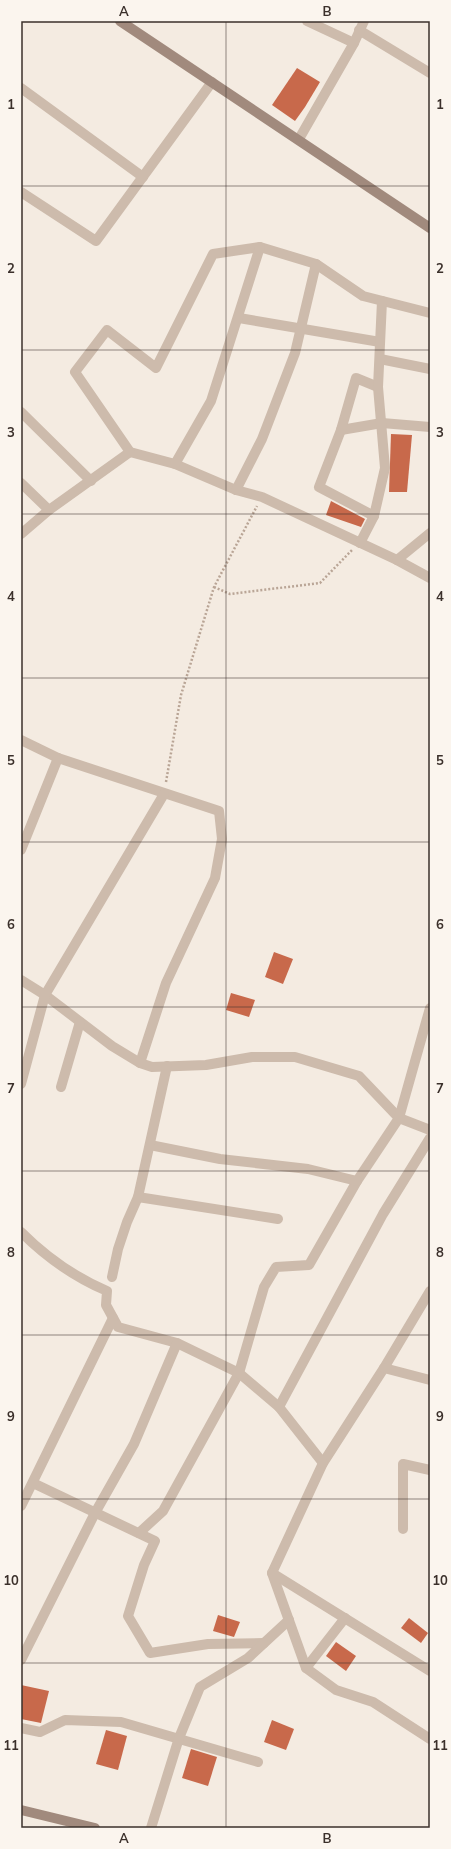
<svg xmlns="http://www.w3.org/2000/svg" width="451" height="1849" viewBox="0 0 451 1849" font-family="Mulish,sans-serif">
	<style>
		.building { fill: #c8694b }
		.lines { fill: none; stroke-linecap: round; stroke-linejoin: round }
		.path { stroke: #b9a596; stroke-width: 2.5; stroke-dasharray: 2 2; stroke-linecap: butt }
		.street { stroke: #cdbbac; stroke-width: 10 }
		.secondary { stroke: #a18a7d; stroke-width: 10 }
		.grid { fill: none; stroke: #3b302b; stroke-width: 1; stroke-opacity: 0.55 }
		.neatline { fill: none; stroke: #3b302b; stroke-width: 1.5 }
		.grid-label { font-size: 13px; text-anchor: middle; font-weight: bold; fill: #3b302b }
	</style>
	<rect width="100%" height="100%" fill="#f4ebe1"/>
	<g class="building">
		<polygon points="297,68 320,82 305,107 295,121 272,105"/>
		<polygon points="391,434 412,435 407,492 389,492"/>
		<polygon points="331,501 365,519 361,527 326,515"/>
		<polygon points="274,952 293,959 283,984 265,977"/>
		<polygon points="231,993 255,1000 249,1017 226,1010"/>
		<polygon points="218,1615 240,1622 234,1637 213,1631"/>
		<polygon points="409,1618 428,1633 421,1643 401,1628"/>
		<polygon points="336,1642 356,1656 346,1671 326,1656"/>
		<polygon points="21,1685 49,1691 41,1723 21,1719"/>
		<polygon points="272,1720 294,1729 286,1750 264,1742"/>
		<polygon points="106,1730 127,1736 118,1770 96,1764"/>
		<polygon points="191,1749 217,1757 208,1786 182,1778"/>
	</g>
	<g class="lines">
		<g class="path">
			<polyline points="214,587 230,594 320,583 352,550"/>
			<polyline points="166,782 181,695 214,587 257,506"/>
		</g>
		<g class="street">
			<polyline points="307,21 354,43"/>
			<polyline points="359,30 430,73"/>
			<polyline points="21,88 143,177"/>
			<polyline points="299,139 354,43 364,21"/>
			<polyline points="21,192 96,241 212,82"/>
			<polyline points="430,313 363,296 316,264 260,247 213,254 156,368 107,330 75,372 130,452 175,464 236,490 262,497 397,560 430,578"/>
			<polyline points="239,318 380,342"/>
			<polyline points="380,359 430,369"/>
			<polyline points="21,412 91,481"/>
			<polyline points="341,430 382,423 430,427"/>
			<polyline points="175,464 211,401 260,247"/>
			<polyline points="21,483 49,510"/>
			<polyline points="236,490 262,439 295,353 316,264"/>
			<polyline points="374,516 319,487 341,430 356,378 378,387"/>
			<polyline points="21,534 49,510 130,452"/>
			<polyline points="360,543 374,516 385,468 378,387 382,301"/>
			<polyline points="397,560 430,533"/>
			<polyline points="21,740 58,758 219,811 222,839 215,878 166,983 140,1063"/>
			<polyline points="21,850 58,758"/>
			<polyline points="21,980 45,995 112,1046 140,1063 152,1067 206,1065 252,1057 295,1057 359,1076 399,1118 357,1181 309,1265 276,1267 264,1287 239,1373 163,1511 139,1533"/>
			<polyline points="430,1008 399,1118 430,1130"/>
			<polyline points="21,1084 45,995 164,794"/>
			<polyline points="61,1087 80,1022"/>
			<polyline points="150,1145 220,1159 308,1169 357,1181"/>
			<polyline points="138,1197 278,1219"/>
			<path d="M21,1232C46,1257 74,1277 107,1291L106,1305L118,1327L177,1343L239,1373L279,1407"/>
			<polyline points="112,1277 118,1249 127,1222 138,1197 167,1066"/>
			<polyline points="430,1291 384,1368 323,1463 272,1573 306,1668 336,1690 373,1702 430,1739"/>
			<polyline points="384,1368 430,1380"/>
			<polyline points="323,1463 279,1407 383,1214 430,1138"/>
			<polyline points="33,1483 155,1541 144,1565 128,1616 150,1653 208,1644 264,1643"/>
			<polyline points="21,1506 113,1318"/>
			<polyline points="403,1529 403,1464 430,1470"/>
			<polyline points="272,1573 430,1671"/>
			<polyline points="21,1660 95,1513 134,1444 177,1343"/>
			<polyline points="306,1668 345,1618"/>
			<polyline points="21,1728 40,1732 65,1720 121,1722 258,1762"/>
			<polyline points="151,1828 179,1738 200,1687 248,1658 289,1620"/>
		</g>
		<g class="secondary">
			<polyline points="120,21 430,228"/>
			<polyline points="21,1810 95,1828"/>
		</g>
	</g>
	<path class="grid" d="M226,21V1828M21,186H430M21,350H430M21,514H430M21,678H430M21,842H430M21,1007H430M21,1171H430M21,1335H430M21,1499H430M21,1663H430"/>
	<rect width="451" height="1849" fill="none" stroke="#fbf5ee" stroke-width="44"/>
	<rect x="22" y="22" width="407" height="1805" class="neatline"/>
	<g class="grid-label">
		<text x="124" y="16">A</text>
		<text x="327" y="16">B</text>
		<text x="11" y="109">1</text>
		<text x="440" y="109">1</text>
		<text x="11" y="273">2</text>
		<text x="440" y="273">2</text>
		<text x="11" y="437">3</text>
		<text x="440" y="437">3</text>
		<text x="11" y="601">4</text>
		<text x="440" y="601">4</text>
		<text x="11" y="765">5</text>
		<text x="440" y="765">5</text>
		<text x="11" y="929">6</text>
		<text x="440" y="929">6</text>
		<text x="11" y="1093">7</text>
		<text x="440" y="1093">7</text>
		<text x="11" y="1257">8</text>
		<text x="440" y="1257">8</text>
		<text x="11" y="1421">9</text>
		<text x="440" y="1421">9</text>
		<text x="11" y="1585">10</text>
		<text x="440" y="1585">10</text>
		<text x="11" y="1750">11</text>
		<text x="440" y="1750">11</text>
		<text x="124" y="1843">A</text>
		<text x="327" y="1843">B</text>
	</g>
</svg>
